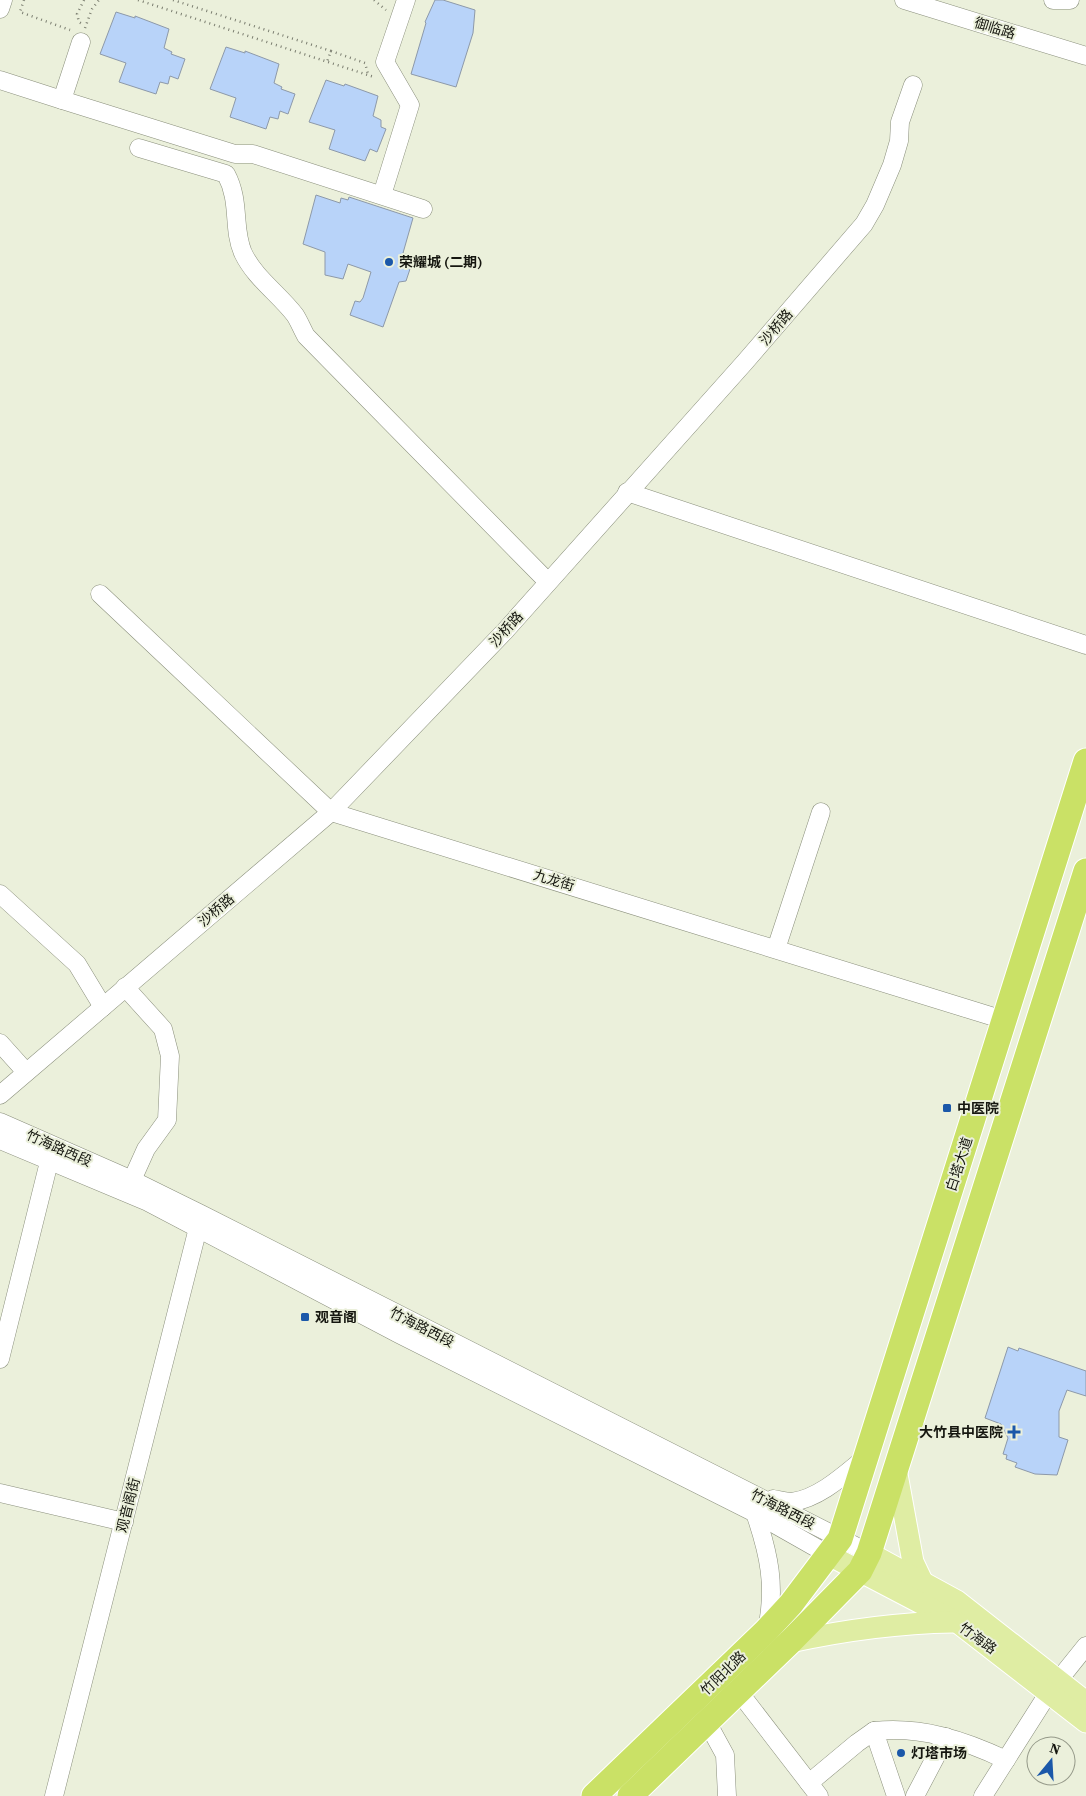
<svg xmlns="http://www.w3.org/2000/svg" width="1086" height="1796" viewBox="0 0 1086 1796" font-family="'Source Serif 4','Noto Sans SC',serif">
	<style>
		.building { fill: #b8d3f9; stroke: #8d99a9 }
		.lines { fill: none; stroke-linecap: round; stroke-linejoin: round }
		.minor-casing { stroke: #8a8f7c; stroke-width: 19 }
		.major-casing { stroke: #fff; stroke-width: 23 }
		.highway-casing { stroke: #fff; stroke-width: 27 }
		.path { stroke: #7a7d6f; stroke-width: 2.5; stroke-dasharray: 1 4; stroke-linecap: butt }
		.minor { stroke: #fff; stroke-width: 18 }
		.major { stroke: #dfeda3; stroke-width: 21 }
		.highway { stroke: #cae166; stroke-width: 25 }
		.poi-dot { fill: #1b58a9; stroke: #ebf0db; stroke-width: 2 }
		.labels { text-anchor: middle; stroke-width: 4; stroke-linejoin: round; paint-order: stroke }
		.street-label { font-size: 14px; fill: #15160f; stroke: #ebf0db }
		.poi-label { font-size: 14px; font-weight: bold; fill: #15160f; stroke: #ebf0db; text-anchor: start }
	</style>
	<rect width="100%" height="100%" fill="#ebf0db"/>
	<g class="building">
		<polygon points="435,0 443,0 475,10 473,33 456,87 411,74 426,23 425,22"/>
		<polygon points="116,12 135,18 135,16 169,29 164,48 172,52 171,54 185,59 178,79 170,76 168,84 160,82 156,94 119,82 126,63 100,54"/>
		<polygon points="226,47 245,53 245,51 279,64 274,83 282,87 281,89 295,94 288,114 280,111 278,119 270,117 266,129 230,117 236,98 210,89"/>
		<polygon points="326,80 344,86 345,84 378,96 373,116 381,120 381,127 386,129 377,152 370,149 365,161 329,149 335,130 309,122"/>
		<polygon points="316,195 340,203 341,198 348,200 349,197 413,218 403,253 414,257 406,281 399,282 383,327 350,315 355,301 360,302 363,298 371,272 348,264 343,279 325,275 325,252 303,244"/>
		<polygon points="1008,1347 1018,1351 1019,1348 1086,1371 1086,1396 1067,1390 1059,1411 1059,1437 1068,1440 1057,1475 1035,1474 1015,1467 1017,1463 1006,1459 1007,1455 1003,1454 1008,1438 1001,1424 985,1418"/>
	</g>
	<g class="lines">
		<defs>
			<g id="minor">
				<polyline points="904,0 1086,56"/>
				<polyline points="1053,0 1070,0"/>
				<polyline points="0,9 3,0"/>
				<polyline points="0,80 62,100 81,42"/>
				<polyline points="62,100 235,154 253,154 423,209"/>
				<path d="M139,148L226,174C241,202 232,228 243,253C255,278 278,293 295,315C299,321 302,329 306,336L548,582"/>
				<polyline points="382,195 410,105 385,62 406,0"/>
				<polyline points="627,492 1086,645"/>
				<polyline points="100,594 331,812 1004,1020"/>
				<polyline points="0,894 77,964 103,1007"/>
				<polyline points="776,949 821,812"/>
				<polyline points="125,987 163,1029 170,1056 167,1120 146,1149 132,1180"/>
				<polyline points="0,1043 26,1072"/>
				<polyline points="0,1095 331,812 505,631 745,362 864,224 875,205 892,165 899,141 900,122 913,85"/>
				<polyline points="0,1122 132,1180 201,1214 869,1553"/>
				<polyline points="0,1140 148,1202 399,1334 755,1513 829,1555"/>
				<polyline points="0,1359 49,1162"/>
				<polyline points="0,1493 124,1522"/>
				<path d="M773,1499C779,1500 786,1502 792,1502C820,1498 845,1474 866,1457"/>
				<path d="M755,1513C769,1554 776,1586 767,1629"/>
				<polyline points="739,1692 819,1796"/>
				<polyline points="707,1722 725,1755 727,1796"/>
				<polyline points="809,1783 857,1743 874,1731"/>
				<polyline points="54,1796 200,1220"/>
				<path d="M896,1796L874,1731C921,1726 964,1740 1006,1760"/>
				<polyline points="915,1796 946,1737"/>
				<polyline points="983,1796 1049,1692 1086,1646"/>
			</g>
			<g id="major">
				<polyline points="896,1469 913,1562 922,1581"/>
				<polyline points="869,1553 957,1601 1086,1702"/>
				<polyline points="829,1555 957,1622 1086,1722"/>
				<path d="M790,1642C845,1630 897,1623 953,1622"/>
			</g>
			<g id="highway">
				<polyline points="594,1796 766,1631 791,1604 840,1539 1086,761"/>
				<polyline points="630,1796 790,1642 860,1571 869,1553 1086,871"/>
			</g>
		</defs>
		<use href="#minor" class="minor-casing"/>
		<use href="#major" class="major-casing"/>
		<use href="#highway" class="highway-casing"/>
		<g class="path">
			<polyline points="24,0 20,12 70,30"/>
			<polyline points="84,0 77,14 79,22 84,25"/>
			<polyline points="138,0 374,77"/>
			<polyline points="173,0 331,51 327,62"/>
			<polyline points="374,0 386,10"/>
			<polyline points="85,28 92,9 99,0"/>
			<polyline points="331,51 365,63 368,74"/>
		</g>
		<use href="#minor" class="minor"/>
		<use href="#major" class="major"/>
		<use href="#highway" class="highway"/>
	</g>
	<g class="poi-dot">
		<circle cx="389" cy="262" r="5"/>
		<rect x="942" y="1103" width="10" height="10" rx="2.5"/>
		<rect x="300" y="1312" width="10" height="10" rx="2.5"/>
		<path d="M1011.5 1424.5h5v5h5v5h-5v5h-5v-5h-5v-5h5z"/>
		<circle cx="901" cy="1753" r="5"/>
	</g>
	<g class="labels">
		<g class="street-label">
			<text transform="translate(995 28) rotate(17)" y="5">御临路</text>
			<text transform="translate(776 327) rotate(-49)" y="5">沙桥路</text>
			<text transform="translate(506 629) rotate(-48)" y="5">沙桥路</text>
			<text transform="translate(554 880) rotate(17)" y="5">九龙街</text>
			<text transform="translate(216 910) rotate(-40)" y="5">沙桥路</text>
			<text transform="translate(59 1148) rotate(24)" y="5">竹海路西段</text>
			<text transform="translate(959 1164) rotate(-72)" y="5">白塔大道</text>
			<text transform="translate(422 1327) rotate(27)" y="5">竹海路西段</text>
			<text transform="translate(128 1505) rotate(-76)" y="5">观音阁街</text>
			<text transform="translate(783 1509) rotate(27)" y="5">竹海路西段</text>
			<text transform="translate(978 1638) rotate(36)" y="5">竹海路</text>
			<text transform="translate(723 1673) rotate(-44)" y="5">竹阳北路</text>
		</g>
		<g class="poi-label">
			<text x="399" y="267">荣耀城 (二期)</text>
			<text x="957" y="1113">中医院</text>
			<text x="315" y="1322">观音阁</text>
			<text x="1003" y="1437" text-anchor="end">大竹县中医院</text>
			<text x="911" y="1758">灯塔市场</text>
		</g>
	</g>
	<g transform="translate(1051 1761) rotate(18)"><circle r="24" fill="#ebf0db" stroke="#959989"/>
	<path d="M0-4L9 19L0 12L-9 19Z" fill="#1b58a9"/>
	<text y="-8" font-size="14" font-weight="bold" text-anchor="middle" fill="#15160f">N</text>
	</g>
</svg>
